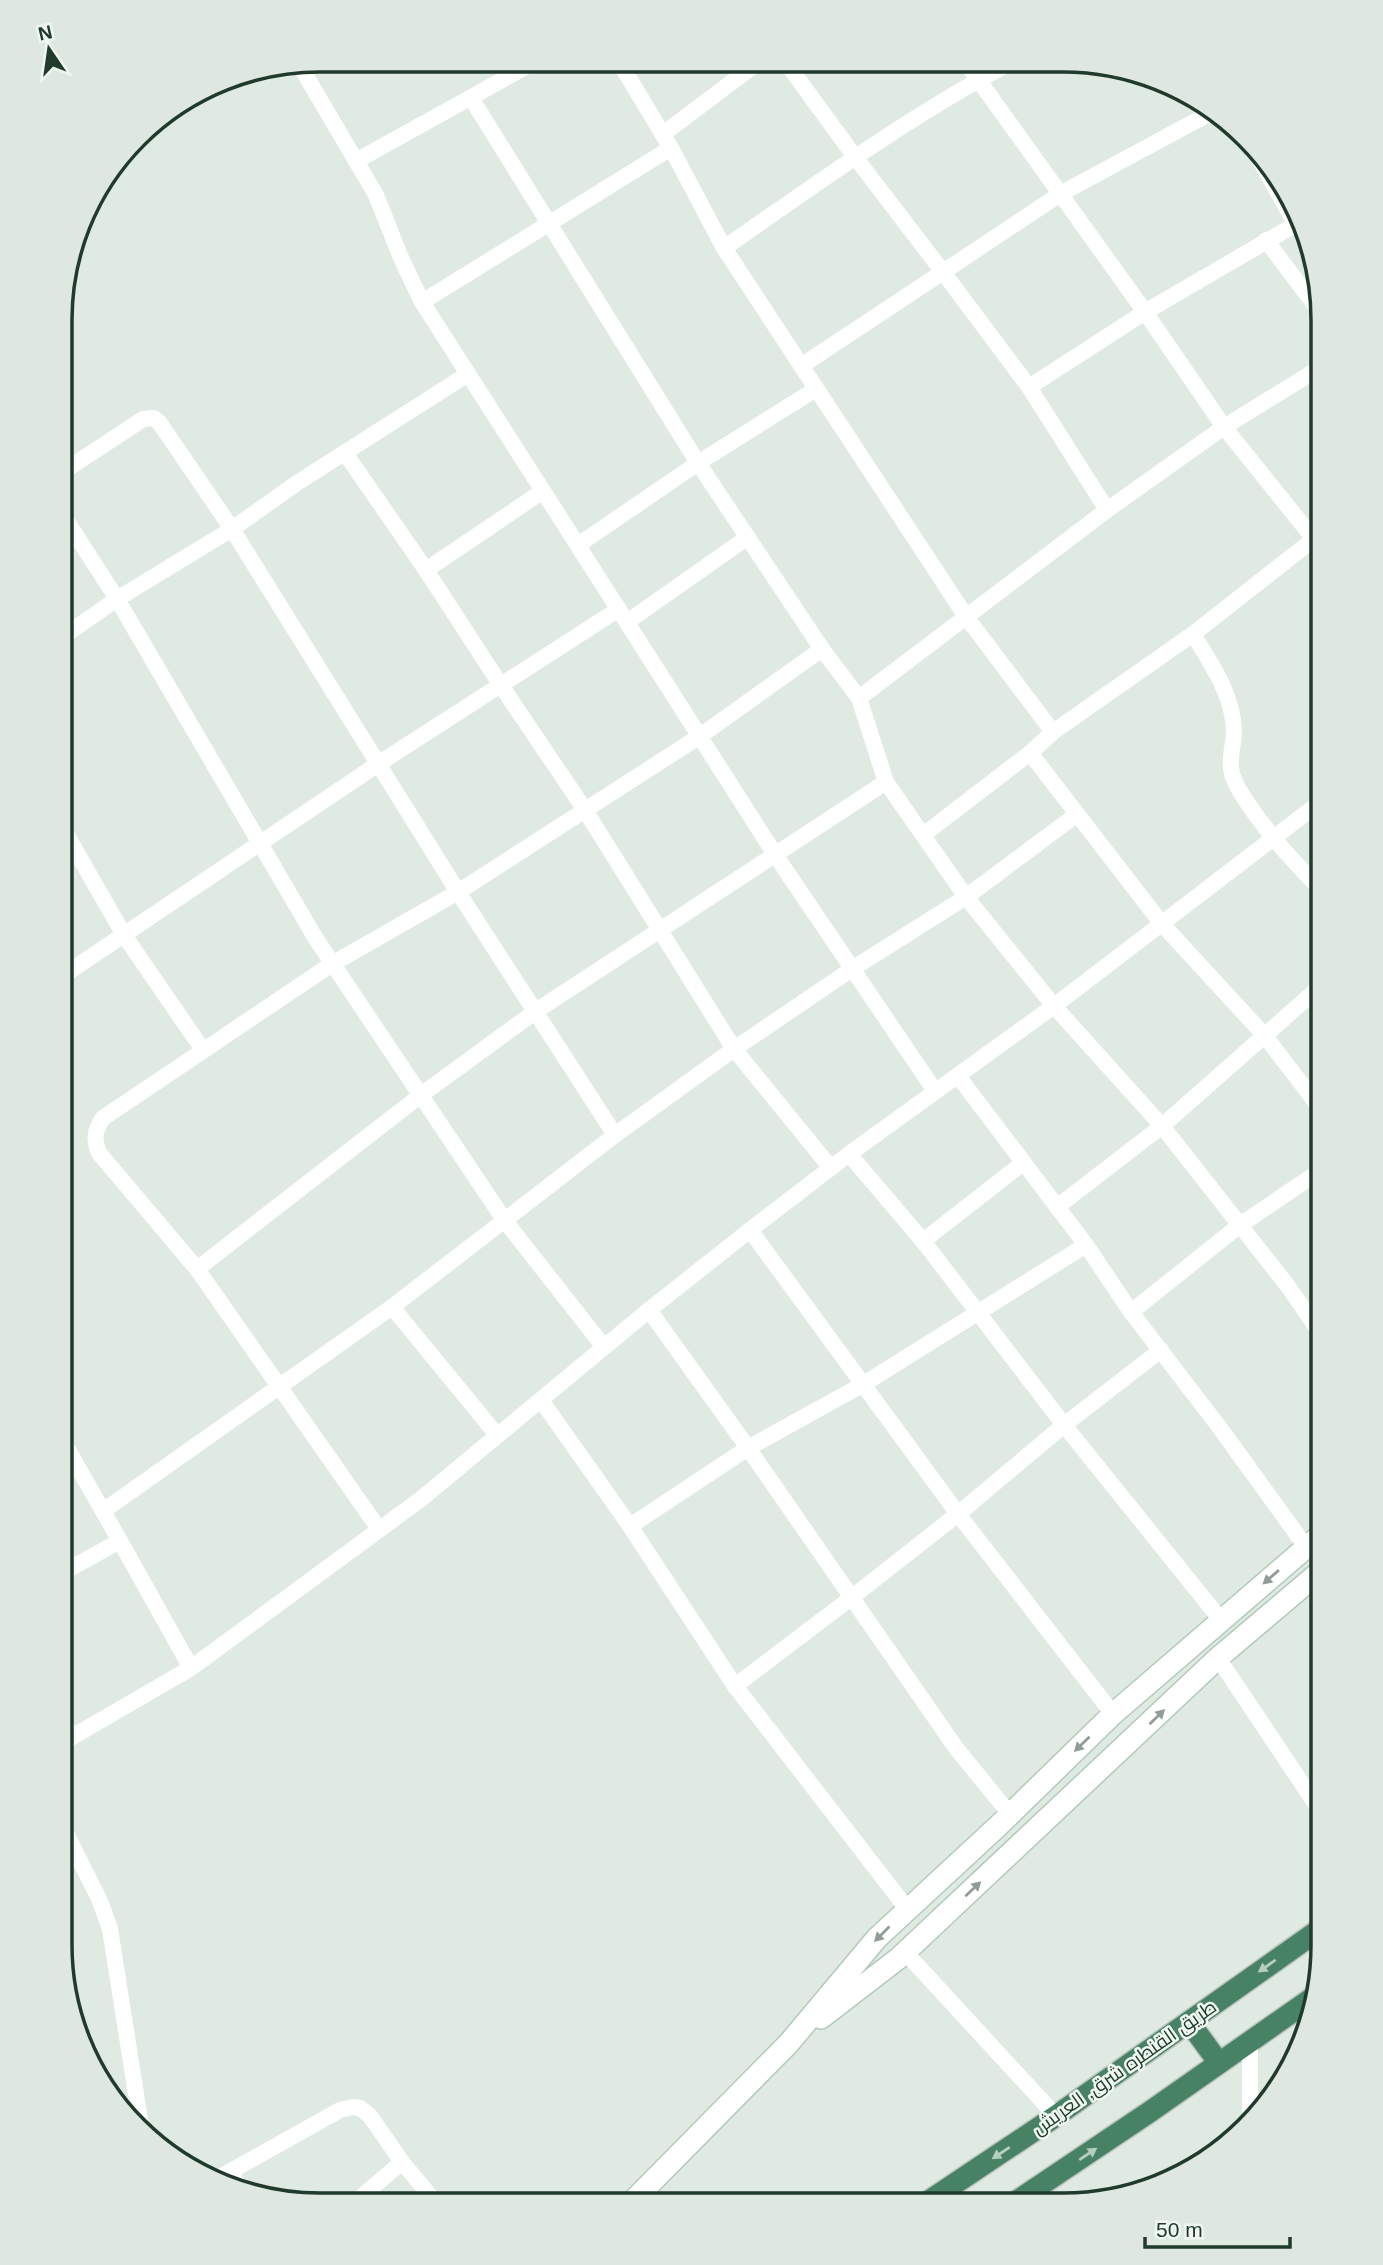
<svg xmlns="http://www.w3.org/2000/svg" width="1383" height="2265" viewBox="0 0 1383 2265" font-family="Arial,Cairo,sans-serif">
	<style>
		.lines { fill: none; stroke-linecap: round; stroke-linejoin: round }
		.secondary-casing { stroke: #b2cabb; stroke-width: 24 }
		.trunk-casing { stroke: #bcc4c0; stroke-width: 24 }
		.minor { stroke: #fff; stroke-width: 16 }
		.secondary { stroke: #fff; stroke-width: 21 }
		.trunk { stroke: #488264; stroke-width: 21 }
		.oneway { fill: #909c96 }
		.oneway2 { fill: #b5cec0 }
		.labels { text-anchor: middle; stroke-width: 5; stroke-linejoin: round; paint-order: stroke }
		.street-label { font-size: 19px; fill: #203a2c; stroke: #eff7f1 }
		.rim { fill: none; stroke: #203a2c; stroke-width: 3.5 }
	</style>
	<rect width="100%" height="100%" fill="#dfeae2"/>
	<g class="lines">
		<defs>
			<g id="secondary">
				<polyline points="821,2018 899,1958 1218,1658 1323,1569"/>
				<polyline points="630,2204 789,2043 877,1938 997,1827 1113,1714 1323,1533"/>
			</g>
			<g id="trunk">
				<polyline points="1189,2022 1219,2063"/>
				<polyline points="923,2205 1056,2116 1323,1927"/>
				<polyline points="1011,2205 1151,2111 1315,1996"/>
			</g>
		</defs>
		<use href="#secondary" class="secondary-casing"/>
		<use href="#trunk" class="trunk-casing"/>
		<g class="minor">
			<polyline points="618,60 671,148 724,248 967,618 1053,732"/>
			<polyline points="785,61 855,157 943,272 801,366"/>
			<polyline points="965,61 1145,312 1224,427 1314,539 1323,547"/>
			<polyline points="299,64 376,195 401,258 422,302 543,491"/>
			<polyline points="471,98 698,463 822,649 859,698"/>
			<polyline points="1216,110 1060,194 943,272 1029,387 1145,312 1303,220"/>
			<polyline points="663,134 760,61"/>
			<polyline points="1248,139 1295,223"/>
			<polyline points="356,161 538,60"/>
			<polyline points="1266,240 1323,316"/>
			<path d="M724,248C818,183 911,115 1012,62"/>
			<polyline points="422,302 671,148"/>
			<polyline points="1029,387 1107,510"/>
			<polyline points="345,453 426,570 500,684 585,810 734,1049 831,1168"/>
			<polyline points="61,473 143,419 154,418 159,422 232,529 458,892 615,1135"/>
			<polyline points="61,512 117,599 316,939 505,1221 604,1347"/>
			<path d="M1314,539L1193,634C1211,664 1233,694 1234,731C1234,746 1228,758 1232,774C1236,788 1245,799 1253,811C1274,841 1298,866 1323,892"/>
			<polyline points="578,545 698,463 816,389"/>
			<polyline points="426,570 543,491 776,856 935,1091"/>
			<polyline points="627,622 748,537"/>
			<polyline points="61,638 117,599 232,529 297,483 468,374"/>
			<polyline points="1030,753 1162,924 1265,1036 1323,1112"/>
			<polyline points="61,825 124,935 203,1050"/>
			<polyline points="923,835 1030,753 1053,732 1193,634"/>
			<polyline points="61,977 378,764 619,609"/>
			<polyline points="958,1076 1086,1245 1131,1312 1220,1428 1306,1547"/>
			<polyline points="849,1154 923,1241 1064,1425 1221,1620"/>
			<polyline points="1057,1207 1162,1126 1323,984"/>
			<polyline points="750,1230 958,1514 1113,1714"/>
			<polyline points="923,1241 1023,1163"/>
			<polyline points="197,1269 421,1095 536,1011 886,782"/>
			<polyline points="392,1307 497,1435"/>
			<polyline points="649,1310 748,1448 956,1748 1009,1813"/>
			<polyline points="1131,1312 1240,1225 1323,1169"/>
			<polyline points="1323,1337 1287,1285 1162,1126 1054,1006 966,897 886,782 859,698 1107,510 1224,427 1323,366"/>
			<polyline points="541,1400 630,1526 735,1686 908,1910"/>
			<polyline points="60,1436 120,1541"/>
			<polyline points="103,1511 392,1307 615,1135 734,1049 852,969 966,897 1076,815"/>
			<polyline points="630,1526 748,1448 862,1385 1086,1245"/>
			<path d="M379,1529L197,1269L99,1153C93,1139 95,1130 103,1118L332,964L458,892L700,736L822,649"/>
			<polyline points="60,1574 120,1541 191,1668"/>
			<polyline points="1218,1658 1323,1815"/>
			<polyline points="735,1686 851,1598 958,1514 1064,1425 1161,1350"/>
			<polyline points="60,1716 72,1737"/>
			<polyline points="60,1744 191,1668 421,1499 649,1310 750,1230 849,1154 1054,1006 1323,800"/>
			<polyline points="60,1821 100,1901 110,1929 142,2132"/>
			<polyline points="905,1952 1056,2116"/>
			<polyline points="1250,2123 1250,2042"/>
			<polyline points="230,2173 243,2192"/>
			<polyline points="213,2181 340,2110 353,2107 360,2108 370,2116 402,2162 437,2204"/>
			<polyline points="353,2204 402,2162"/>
		</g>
		<use href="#secondary" class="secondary"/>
		<use href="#trunk" class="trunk"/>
	</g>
	<defs><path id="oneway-solid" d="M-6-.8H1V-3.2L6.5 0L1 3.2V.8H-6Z" transform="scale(1.75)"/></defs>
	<g class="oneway">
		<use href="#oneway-solid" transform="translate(1271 1577) rotate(139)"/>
		<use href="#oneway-solid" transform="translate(1157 1717) rotate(-44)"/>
		<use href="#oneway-solid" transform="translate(1082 1744) rotate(136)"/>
		<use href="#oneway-solid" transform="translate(973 1889) rotate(-43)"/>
		<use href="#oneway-solid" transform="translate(882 1934) rotate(135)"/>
	</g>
	<g class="oneway2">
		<use href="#oneway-solid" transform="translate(1267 1966) rotate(145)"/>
		<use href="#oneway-solid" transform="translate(1001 2153) rotate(146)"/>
		<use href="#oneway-solid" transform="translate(1088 2154) rotate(-34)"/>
	</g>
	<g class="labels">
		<g class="street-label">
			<text transform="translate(1124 2067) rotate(-35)" y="7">طريق القنطره شرق, العريش</text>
		</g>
	</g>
	<path d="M0 0H1383V2265H0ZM320 72H1063A248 248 0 0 1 1311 320V1945A248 248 0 0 1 1063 2193H320A248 248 0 0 1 72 1945V320A248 248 0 0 1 320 72Z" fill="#dee8e1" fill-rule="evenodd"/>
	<path class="rim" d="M320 72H1063A248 248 0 0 1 1311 320V1945A248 248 0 0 1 1063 2193H320A248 248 0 0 1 72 1945V320A248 248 0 0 1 320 72Z"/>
	<g transform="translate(49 49) rotate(347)" stroke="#eff7f1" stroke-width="5" paint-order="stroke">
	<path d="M0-5L12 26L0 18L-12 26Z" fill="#203a2c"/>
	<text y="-10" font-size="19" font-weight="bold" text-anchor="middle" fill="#203a2c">N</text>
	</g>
	<path d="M1145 2237v10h145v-10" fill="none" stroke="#203a2c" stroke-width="3.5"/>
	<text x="1156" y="2237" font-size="21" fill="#203a2c" stroke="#eff7f1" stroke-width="5" paint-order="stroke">50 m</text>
</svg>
